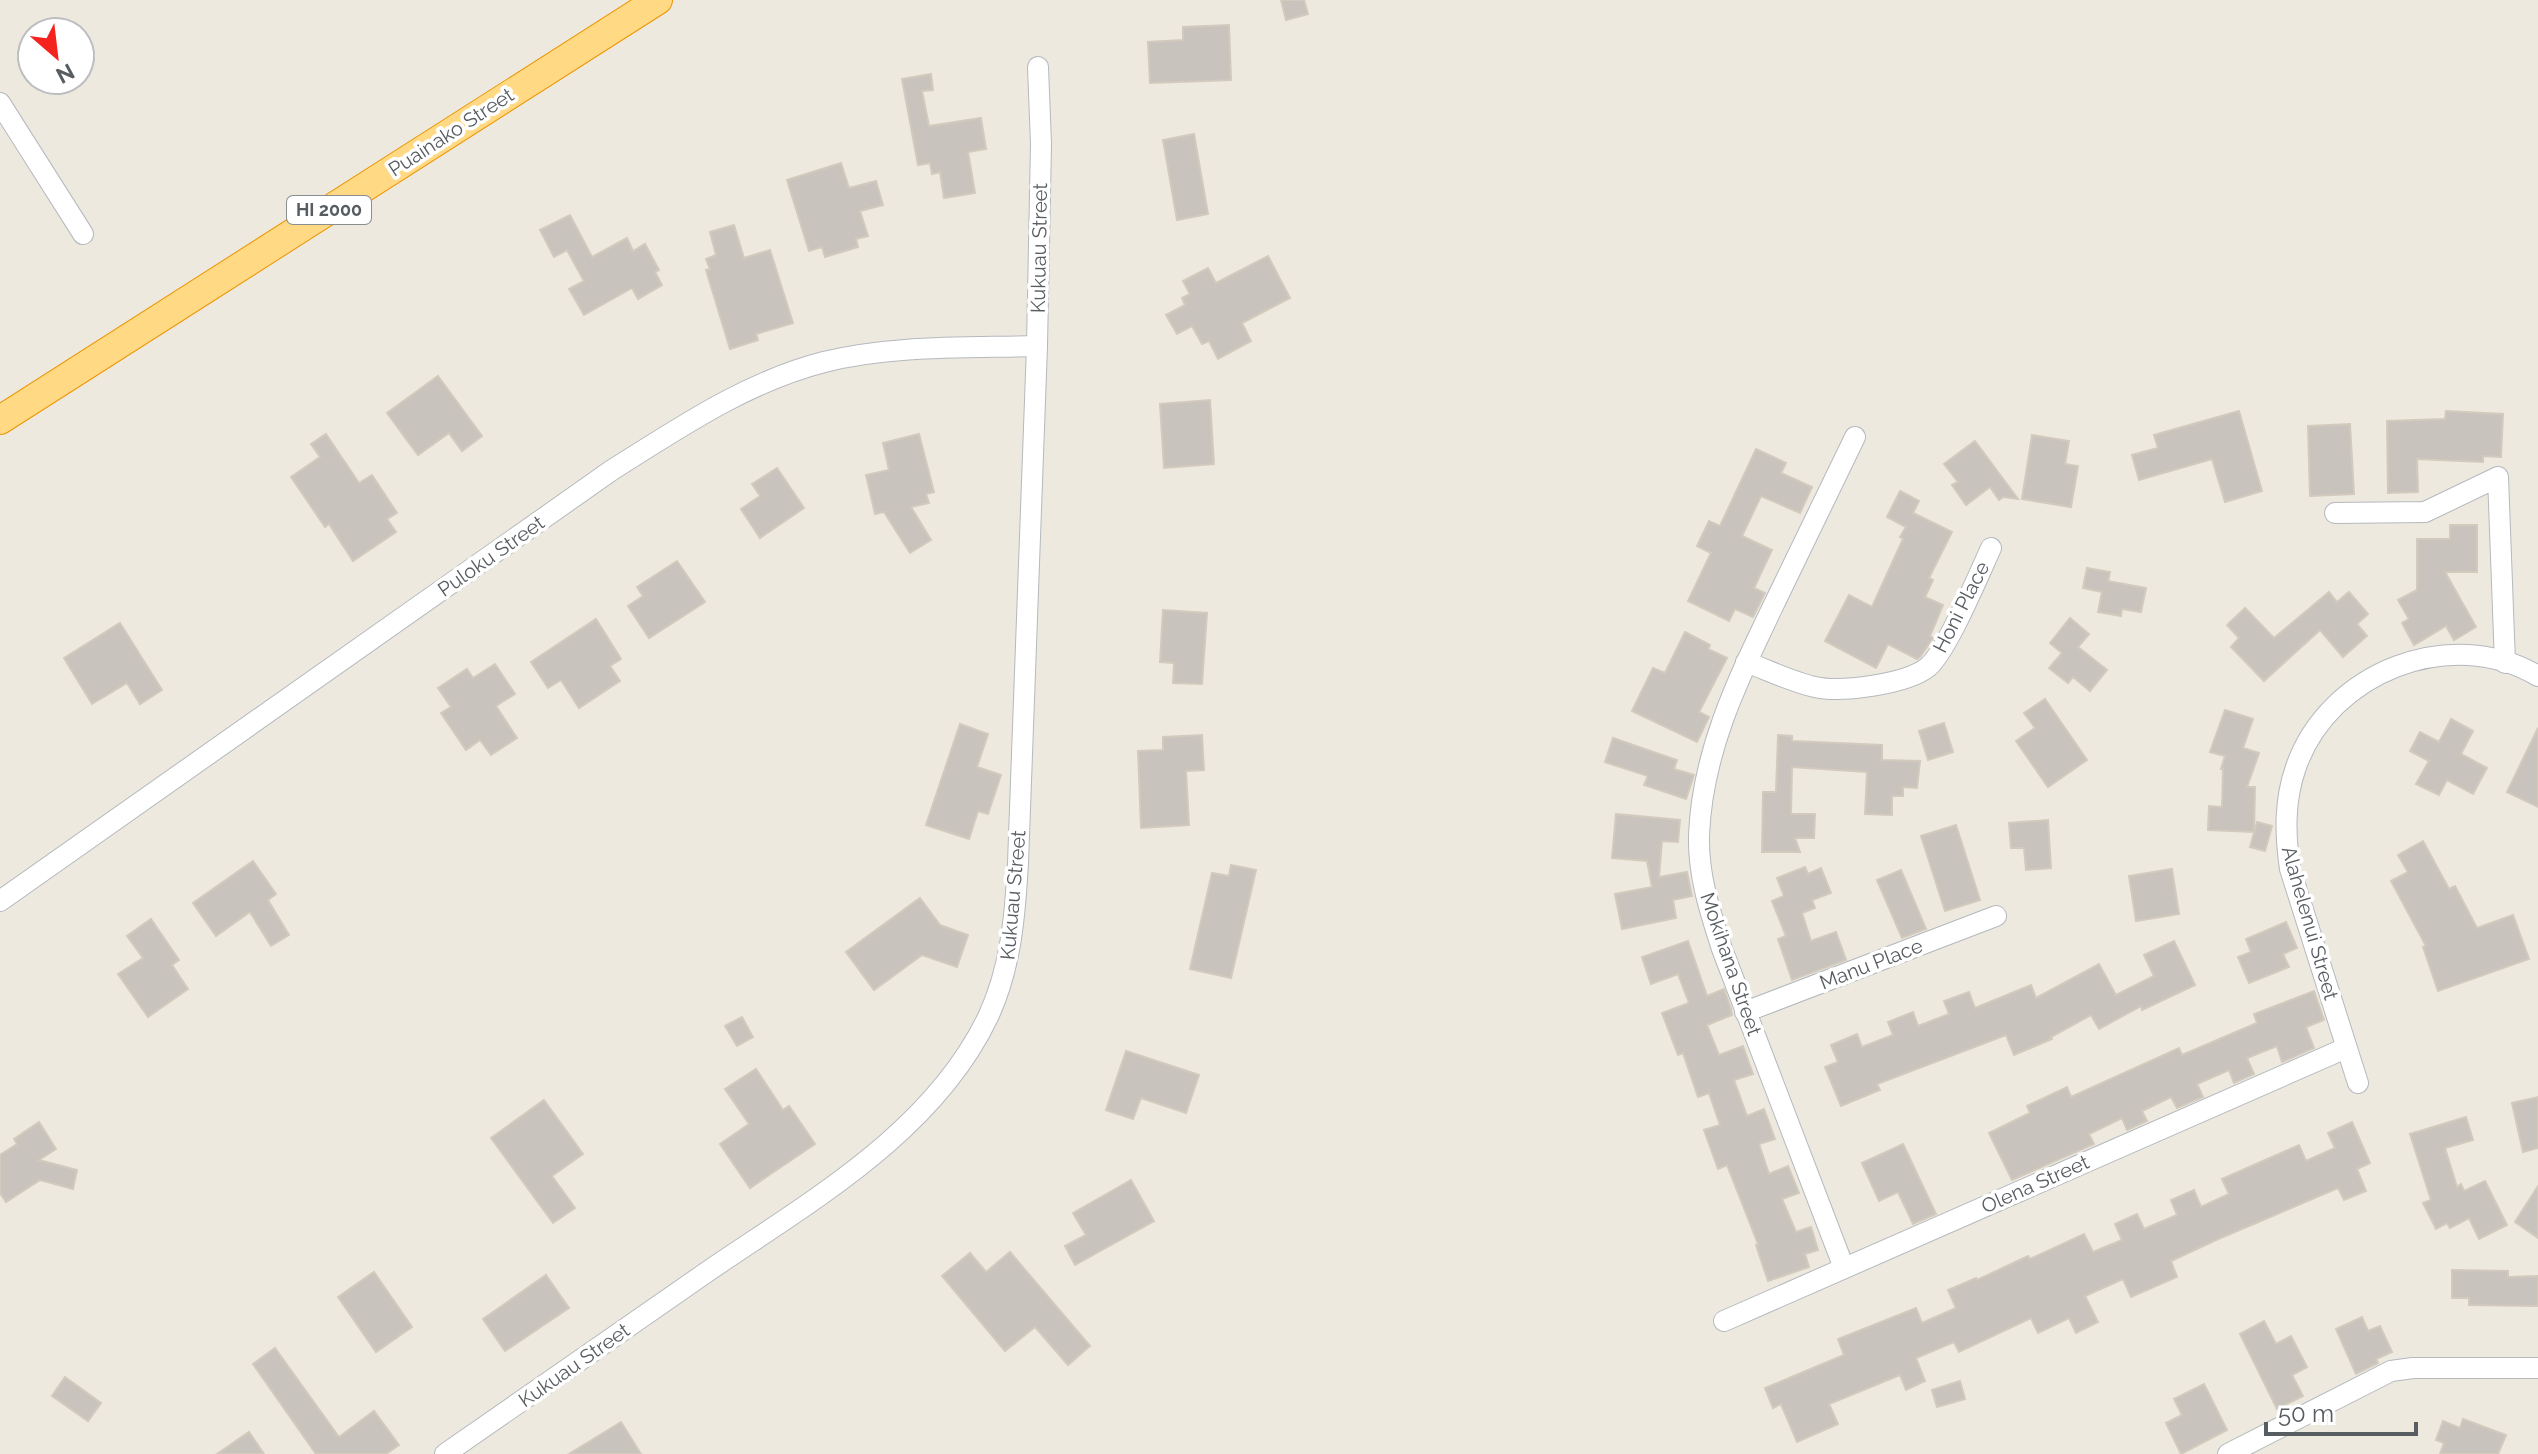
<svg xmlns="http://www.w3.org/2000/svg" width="2538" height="1454" viewBox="0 0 2538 1454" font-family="Raleway,sans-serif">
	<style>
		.building { fill: #c8c3bc; stroke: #d2cabd; stroke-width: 2 }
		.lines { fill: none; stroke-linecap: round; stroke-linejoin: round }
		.minor-casing { stroke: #b5b9be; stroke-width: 22 }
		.highway-casing { stroke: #ec9500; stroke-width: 30 }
		.minor { stroke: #fff; stroke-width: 20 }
		.highway { stroke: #ffd984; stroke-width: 28 }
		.labels { text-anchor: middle; stroke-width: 7; stroke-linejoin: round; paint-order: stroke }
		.shield { fill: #fff; stroke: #8a8e91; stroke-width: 2 }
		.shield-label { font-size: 18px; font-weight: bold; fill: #585d62 }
		.street-label { font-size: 20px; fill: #585d62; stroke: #fff }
	</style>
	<rect width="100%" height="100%" fill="#ede9df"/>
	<g class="building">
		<polygon points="1281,0 1304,0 1308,14 1286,20"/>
		<polygon points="1229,25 1231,80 1150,83 1148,42 1183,40 1183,27"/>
		<polygon points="931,74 933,90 922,91 929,126 981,118 986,149 968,152 975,193 944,198 940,172 932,174 930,163 918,165 902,79"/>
		<polygon points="1194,134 1208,214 1177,220 1163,140"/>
		<polygon points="841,163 849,188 876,181 883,205 860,211 868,236 856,239 858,247 825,257 822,247 809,251 787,180"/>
		<polygon points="570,215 592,257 627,238 633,251 645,244 659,270 655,272 662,285 638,299 632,288 584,315 569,289 584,281 567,250 554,257 540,230"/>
		<polygon points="734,225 744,258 770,250 793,323 756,334 758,340 730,349 706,270 710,269 706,259 716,255 710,232"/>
		<polygon points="1268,256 1290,298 1242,323 1251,341 1218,359 1209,341 1202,344 1192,326 1177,334 1166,315 1185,305 1182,298 1190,294 1183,281 1208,268 1216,283"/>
		<polygon points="438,376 482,436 462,451 449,433 418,455 387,413"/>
		<polygon points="1210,400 1214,464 1164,468 1160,404"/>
		<polygon points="2239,411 2262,491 2225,502 2212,459 2139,480 2132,455 2158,448 2154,435"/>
		<polygon points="2446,411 2503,414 2501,457 2483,456 2483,462 2417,459 2418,492 2388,493 2387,421 2445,419"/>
		<polygon points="2350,424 2354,494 2310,496 2308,426"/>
		<polygon points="326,434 359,483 372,475 397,513 387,519 396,532 353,561 329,524 325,527 291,477 320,457 311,444"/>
		<polygon points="919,434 934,492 926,494 929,503 911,507 931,540 910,553 884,512 875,514 866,475 889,470 883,443"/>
		<polygon points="2032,435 2069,441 2065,464 2078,466 2071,507 2022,499"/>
		<polygon points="1975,441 2018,499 2003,497 1999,500 1990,487 1966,505 1952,485 1958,482 1944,464"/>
		<polygon points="1756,449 1786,463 1781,473 1812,487 1800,513 1761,496 1742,536 1772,550 1754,588 1765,593 1753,617 1735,609 1729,621 1688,601 1711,553 1697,546 1709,521 1720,526"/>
		<polygon points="777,468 804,508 760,538 741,509 760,496 752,484"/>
		<polygon points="1900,491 1919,501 1913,513 1952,532 1929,578 1933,580 1925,597 1943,605 1930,636 1933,638 1920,657 1917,659 1888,644 1876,668 1825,641 1849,595 1872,607 1903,539 1900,537 1906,527 1887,517"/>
		<polygon points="2450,525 2477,525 2477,572 2445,572 2476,627 2454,640 2446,626 2414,645 2402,623 2409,619 2398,600 2417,590 2417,539 2450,539"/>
		<polygon points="677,561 705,602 649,638 628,606 643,596 637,587"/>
		<polygon points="2087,568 2110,572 2108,581 2146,588 2141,612 2122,609 2121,616 2098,612 2102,592 2083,588"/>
		<polygon points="2329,592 2337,602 2349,592 2368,614 2357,624 2367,636 2343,657 2320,630 2264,681 2231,647 2239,638 2227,625 2245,608 2274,638"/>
		<polygon points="1163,610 1207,613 1202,684 1173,683 1174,663 1160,662"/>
		<polygon points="2070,618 2089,634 2078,647 2107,670 2090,691 2073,677 2068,683 2049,668 2062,653 2050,643"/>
		<polygon points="596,619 621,659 610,666 620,681 579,708 561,680 548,688 531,662"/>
		<polygon points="120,623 162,690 140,704 127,683 92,704 64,658"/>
		<polygon points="1685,632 1710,645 1708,649 1727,658 1699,712 1709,717 1697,742 1632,711 1653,668 1665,673"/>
		<polygon points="495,664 515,694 496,706 517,738 491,755 480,740 466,750 441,713 451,707 438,688 467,669 473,678"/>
		<polygon points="2045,699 2087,760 2048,787 2016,741 2035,728 2024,713"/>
		<polygon points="2225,710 2253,719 2243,748 2259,753 2247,787 2255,787 2254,832 2208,830 2209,806 2222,807 2223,769 2221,769 2225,756 2210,752"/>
		<polygon points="2451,719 2473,731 2461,754 2487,768 2473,794 2447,780 2439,795 2416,784 2429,761 2410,751 2420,732 2439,742"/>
		<polygon points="1944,723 1953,752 1928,760 1919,731"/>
		<polygon points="960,724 988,734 977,767 1001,775 988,814 978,811 969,839 926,825"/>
		<polygon points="2538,728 2538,807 2507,792"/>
		<polygon points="1202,735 1204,770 1186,771 1189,825 1141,828 1138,751 1163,750 1163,737"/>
		<polygon points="1778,735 1792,736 1792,741 1882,745 1882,760 1920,761 1917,788 1903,787 1903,796 1892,796 1892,815 1865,814 1867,772 1792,767 1791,814 1815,814 1814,838 1795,838 1800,852 1762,852 1763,792 1776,792"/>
		<polygon points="1613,738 1677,760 1674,769 1694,775 1686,799 1644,785 1648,776 1605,762"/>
		<polygon points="1616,814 1680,820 1678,842 1662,841 1659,877 1687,872 1692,896 1673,900 1676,918 1622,929 1615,894 1652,887 1647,861 1612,858"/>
		<polygon points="2048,820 2051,868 2026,870 2024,848 2011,848 2009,823"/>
		<polygon points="2257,822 2272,826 2265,851 2250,847"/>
		<polygon points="1956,825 1980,900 1945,911 1921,836"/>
		<polygon points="2423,841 2449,889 2455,886 2477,928 2513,915 2529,959 2438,991 2423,947 2426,946 2391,881 2408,872 2398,855"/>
		<polygon points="253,861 276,894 268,900 289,935 271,946 250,912 216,936 193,903"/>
		<polygon points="1231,865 1256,870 1231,978 1190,969 1212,873 1229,876"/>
		<polygon points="1805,867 1808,874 1821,868 1831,893 1812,900 1815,908 1802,913 1811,941 1836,932 1846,960 1792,980 1778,939 1786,936 1772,901 1784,896 1777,878"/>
		<polygon points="2172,869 2179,914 2136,921 2129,876"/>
		<polygon points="1901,870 1926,929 1902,938 1877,880"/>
		<polygon points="920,898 940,925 968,935 957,967 922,955 874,990 846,952"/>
		<polygon points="151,919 179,960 172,965 188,989 148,1017 118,974 143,958 127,936"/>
		<polygon points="2286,922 2297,948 2283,954 2289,967 2249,983 2238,957 2251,952 2246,939"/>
		<polygon points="1688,941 1707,996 1724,989 1731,1009 1732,1015 1707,1025 1719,1055 1743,1046 1753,1074 1734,1080 1747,1116 1764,1109 1775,1139 1759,1144 1769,1174 1788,1166 1799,1193 1782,1199 1796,1232 1811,1227 1818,1250 1805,1254 1809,1267 1768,1281 1756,1245 1758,1244 1727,1165 1718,1169 1704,1130 1720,1125 1709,1093 1698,1097 1683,1053 1678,1055 1662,1013 1689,1003 1678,974 1651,984 1642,957"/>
		<polygon points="2174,941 2195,985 2142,1010 2141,1006 2099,1029 2091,1015 2051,1037 2052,1039 2014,1055 2006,1035 1877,1084 1880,1090 1841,1106 1825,1067 1838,1062 1831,1045 1857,1034 1862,1047 1893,1035 1888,1022 1913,1012 1918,1026 1949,1014 1944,1001 1969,992 1975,1008 2031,985 2036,998 2099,964 2116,995 2154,976 2144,955"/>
		<polygon points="2314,991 2324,1020 2306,1027 2314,1048 2282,1062 2277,1046 2247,1058 2254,1074 2234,1083 2229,1070 2197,1084 2203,1097 2177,1108 2171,1097 2142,1111 2147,1121 2127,1130 2122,1118 2089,1134 2094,1144 2012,1180 1989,1133 2030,1113 2027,1106 2067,1087 2071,1097 2179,1048 2182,1055 2257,1023 2254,1014"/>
		<polygon points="742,1017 753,1037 737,1046 725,1026"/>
		<polygon points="1126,1051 1199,1075 1186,1113 1141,1098 1133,1119 1106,1110"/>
		<polygon points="756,1069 783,1110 789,1106 815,1144 750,1188 720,1144 749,1124 725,1089"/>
		<polygon points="2538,1097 2538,1148 2523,1152 2512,1103"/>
		<polygon points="544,1100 583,1154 552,1176 575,1208 553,1223 491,1138"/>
		<polygon points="2466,1117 2473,1140 2445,1148 2457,1187 2461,1184 2464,1191 2485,1181 2507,1225 2479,1239 2469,1218 2450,1228 2447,1223 2436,1229 2423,1203 2431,1200 2410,1134"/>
		<polygon points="39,1122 56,1149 39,1160 77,1170 73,1189 40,1180 6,1202 0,1193 0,1155 17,1144 14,1139"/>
		<polygon points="2352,1122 2370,1163 2357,1169 2366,1191 2344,1200 2338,1188 2216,1240 2171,1261 2177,1277 2131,1297 2123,1279 2085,1296 2098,1322 2076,1333 2069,1318 2038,1333 2031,1318 1959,1352 1954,1342 1916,1358 1925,1381 1906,1390 1900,1375 1829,1404 1838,1424 1797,1442 1781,1404 1773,1408 1765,1388 1844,1355 1838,1339 1916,1308 1922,1323 1956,1308 1948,1290 1976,1278 1977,1280 2028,1256 2030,1259 2084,1234 2093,1252 2122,1240 2115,1224 2137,1214 2144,1229 2177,1215 2171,1200 2194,1190 2201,1207 2229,1194 2222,1179 2299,1145 2306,1161 2335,1148 2328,1133"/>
		<polygon points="1903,1144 1936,1214 1913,1224 1898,1192 1879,1201 1862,1163"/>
		<polygon points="1131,1180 1154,1221 1075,1265 1065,1246 1086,1235 1073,1213"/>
		<polygon points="2538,1186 2538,1238 2515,1222"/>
		<polygon points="1010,1252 1090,1346 1068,1365 1035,1327 1005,1351 942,1276 970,1253 986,1272"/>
		<polygon points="2452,1270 2508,1271 2508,1277 2538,1276 2538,1306 2469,1305 2469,1298 2452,1298"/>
		<polygon points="374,1272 412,1327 376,1352 338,1297"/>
		<polygon points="546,1275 569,1308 505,1351 483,1319"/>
		<polygon points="2362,1317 2368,1331 2380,1326 2392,1352 2376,1359 2378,1363 2356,1374 2336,1329"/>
		<polygon points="2264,1321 2276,1344 2291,1336 2307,1367 2292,1375 2303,1396 2277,1409 2240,1334"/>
		<polygon points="275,1348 339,1437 374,1411 399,1445 386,1454 316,1454 253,1364"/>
		<polygon points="65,1377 101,1403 88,1421 52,1396"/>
		<polygon points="1960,1381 1965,1399 1937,1407 1932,1390"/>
		<polygon points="2204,1384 2227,1430 2181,1454 2166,1423 2182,1415 2174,1399"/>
		<polygon points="2463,1419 2506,1435 2498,1454 2440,1454 2444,1443 2436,1440 2443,1421 2460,1428"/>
		<polygon points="621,1422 641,1454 569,1454"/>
		<polygon points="249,1432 264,1454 217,1454"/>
	</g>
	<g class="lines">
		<defs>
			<g id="minor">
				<polyline points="0,103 83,234"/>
				<polyline points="2335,513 2425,512 2498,477 2505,663"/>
				<path d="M1746,662C1768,670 1792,682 1815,687C1841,693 1907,684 1928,667C1947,651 1979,574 1991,548"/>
				<path d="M0,901L612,470C679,428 746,382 824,362C893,345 966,348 1037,346"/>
				<polyline points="1745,1012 1996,916"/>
				<path d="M2358,1083L2290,869C2285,834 2284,801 2296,767C2329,672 2451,624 2538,676"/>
				<path d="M1844,1268L1722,949C1710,912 1698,875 1699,836C1702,749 1741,673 1778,596C1804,543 1829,490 1855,437"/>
				<polyline points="1724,1321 2346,1048"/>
				<path d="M445,1454C531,1394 618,1334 704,1274C807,1203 932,1134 988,1017C1011,968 1015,916 1018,863L1037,346L1041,144L1038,67"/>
				<polyline points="2228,1454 2391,1371 2413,1368 2538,1368"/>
			</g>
			<polyline id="highway" points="0,420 658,0"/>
		</defs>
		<use href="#minor" class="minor-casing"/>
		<use href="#highway" class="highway-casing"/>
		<use href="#minor" class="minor"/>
		<use href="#highway" class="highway"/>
	</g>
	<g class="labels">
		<rect class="shield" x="287" y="196" width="84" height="28" rx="6"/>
		<g class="shield-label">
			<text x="329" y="216">HI 2000</text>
		</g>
		<g class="street-label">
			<text transform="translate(451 132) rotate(-33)" y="7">Puainako Street</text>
			<text transform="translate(1039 248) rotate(-89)" y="7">Kukuau Street</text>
			<text transform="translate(491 556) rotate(-35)" y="7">Puloku Street</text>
			<text transform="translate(1961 607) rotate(-63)" y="7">Honi Place</text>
			<text transform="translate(1013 895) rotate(-85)" y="7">Kukuau Street</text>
			<text transform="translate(2310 923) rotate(74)" y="7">Alahelenui Street</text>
			<text transform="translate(1731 964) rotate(71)" y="7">Mokihana Street</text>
			<text transform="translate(1871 964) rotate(-21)" y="7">Manu Place</text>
			<text transform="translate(2035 1184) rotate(-24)" y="7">Olena Street</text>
			<text transform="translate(574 1365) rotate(-35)" y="7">Kukuau Street</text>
		</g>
	</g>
	<g transform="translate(56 56) rotate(152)"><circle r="38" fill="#ffffff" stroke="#bcbec0" stroke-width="2"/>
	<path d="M0-6L14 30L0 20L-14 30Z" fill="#f4231e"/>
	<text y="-12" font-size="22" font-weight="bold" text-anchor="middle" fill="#585d62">N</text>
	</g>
	<path d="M2266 1422v12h150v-12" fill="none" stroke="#585d62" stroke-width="4"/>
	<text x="2278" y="1422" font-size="24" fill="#585d62" stroke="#ffffff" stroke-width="6" paint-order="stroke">50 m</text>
</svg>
